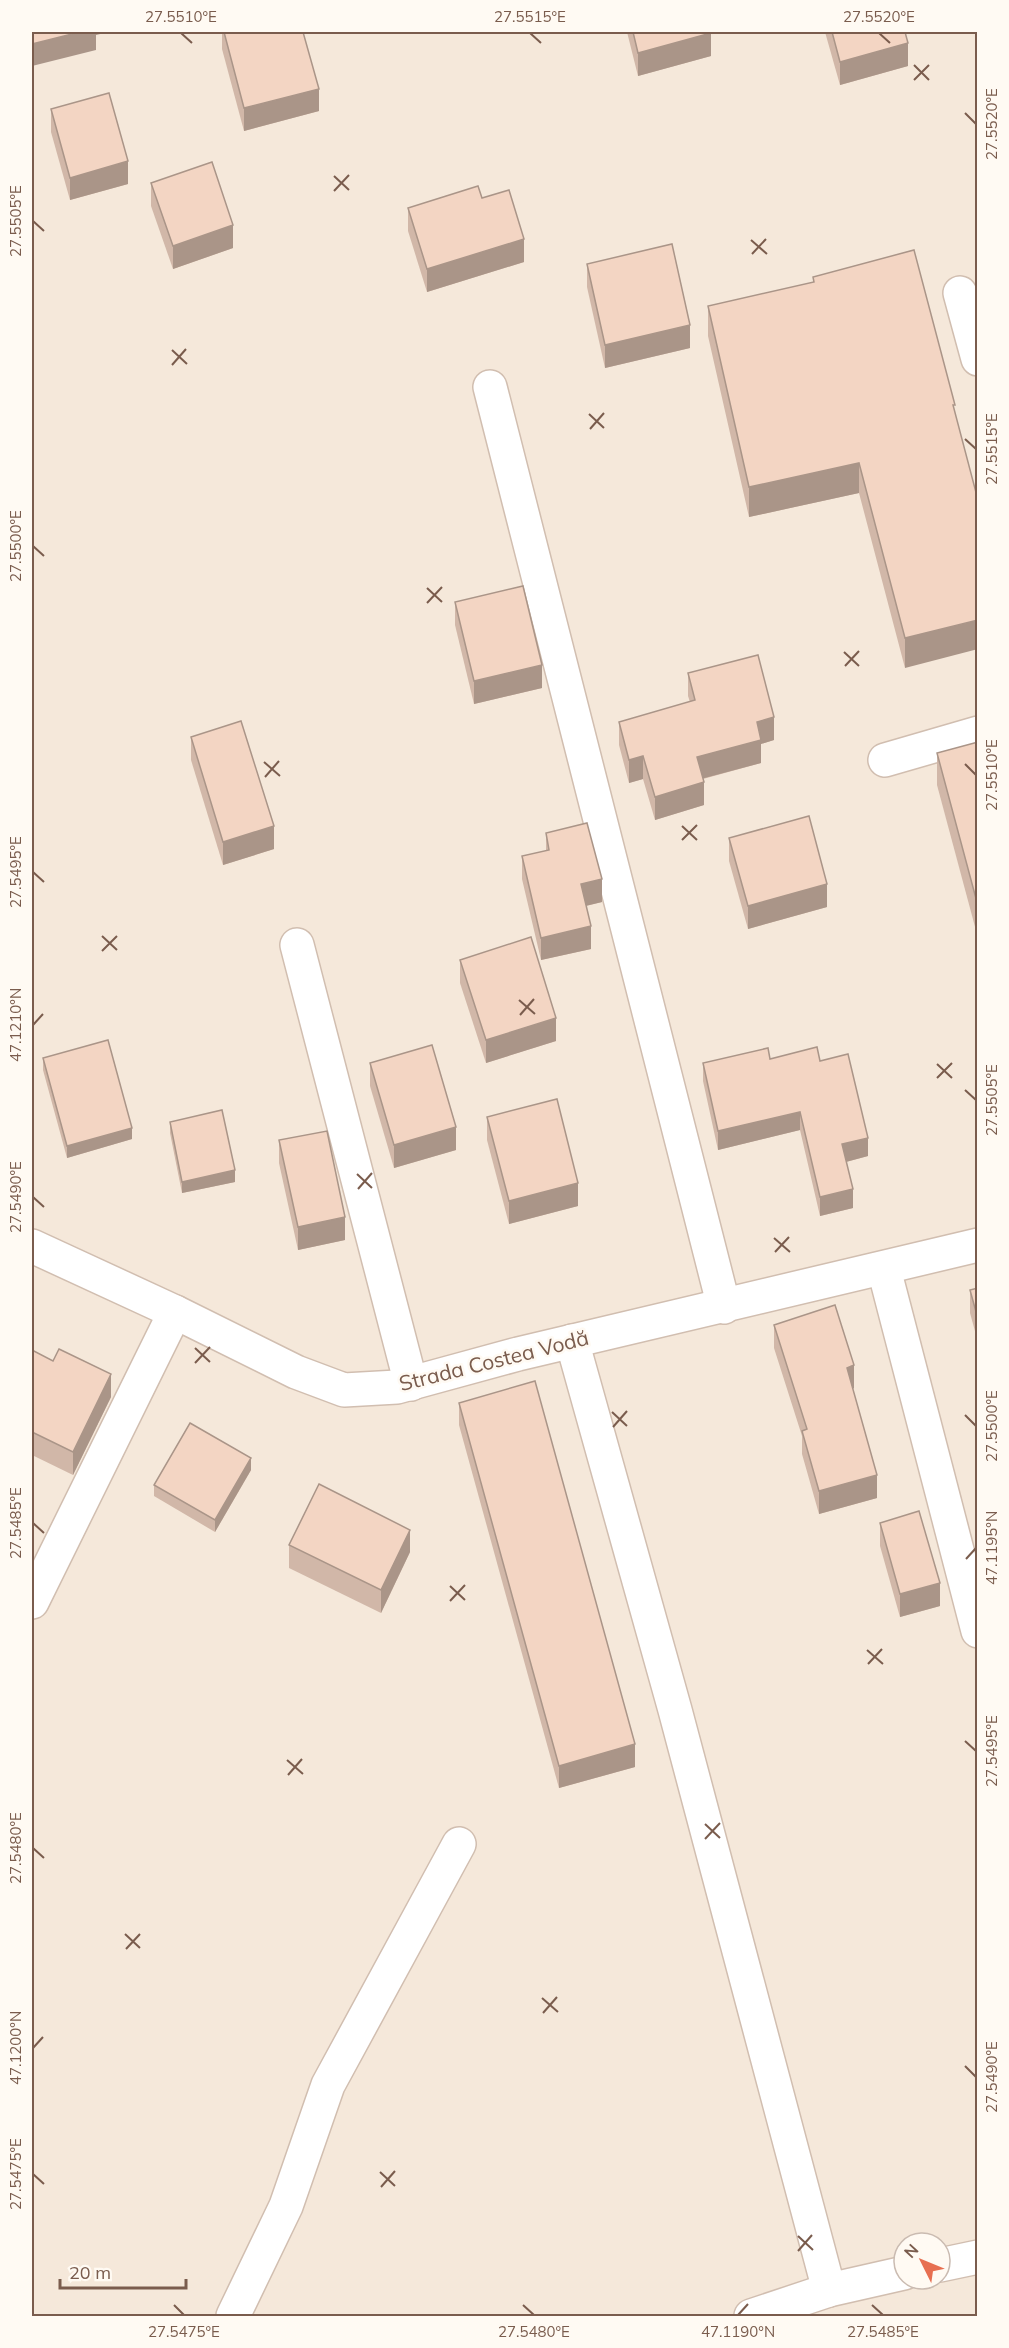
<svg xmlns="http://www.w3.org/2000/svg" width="1009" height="2348" viewBox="0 0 1009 2348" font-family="Mulish,sans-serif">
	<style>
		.residential { fill: #f5e8da; fill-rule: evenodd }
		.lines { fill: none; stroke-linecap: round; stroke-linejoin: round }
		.minor-casing { stroke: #d1beb0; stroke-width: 36 }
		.minor { stroke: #fff; stroke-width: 33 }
		.wall { fill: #d1b7a8 }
		.shaded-wall { fill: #aa9588 }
		.building { fill: #f3d5c3; stroke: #aa9588; stroke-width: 1.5 }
		.ticks { fill: none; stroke: #7a5c4d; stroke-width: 2 }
		.labels { text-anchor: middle; stroke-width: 5; stroke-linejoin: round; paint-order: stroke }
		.street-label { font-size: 21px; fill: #7a5c4d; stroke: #fffaf3 }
		.neatline { fill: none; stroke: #7a5c4d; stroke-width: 2 }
		.ticks-label { font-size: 15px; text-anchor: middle; fill: #7a5c4d }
	</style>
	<rect width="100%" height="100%" fill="#fdf6ec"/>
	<path class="residential" d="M32,32H977V2316H32ZM904,2243H940V2279H904Z"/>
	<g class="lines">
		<defs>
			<g id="minor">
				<polyline points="960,293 978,359"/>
				<polyline points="490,387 724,1307"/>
				<polyline points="885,760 978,733"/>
				<polyline points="297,945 411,1384"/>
				<polyline points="32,1246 175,1312 296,1372 344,1390 397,1387 518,1354 978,1245"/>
				<polyline points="884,1269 978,1631"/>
				<polyline points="572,1341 675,1710 829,2290"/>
				<polyline points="32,1602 175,1312"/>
				<polyline points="940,2265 978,2257"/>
				<polyline points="233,2316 286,2206 328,2085 459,1844"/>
				<polyline points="751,2316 829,2290 904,2273"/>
			</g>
		</defs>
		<use href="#minor" class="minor-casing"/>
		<use href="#minor" class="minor"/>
	</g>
	<g class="wall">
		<polygon points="222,32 303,32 319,111 244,131 222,49"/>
		<polygon points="627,32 710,32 711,56 638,76"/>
		<polygon points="825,32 905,32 908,66 840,85"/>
		<polygon points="51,109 128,184 70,200 51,132"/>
		<polygon points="151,183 233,248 173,269 151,206"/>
		<polygon points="482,198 524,262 427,292 408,231 408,208"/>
		<polygon points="914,250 905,668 859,493 749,517 708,336 708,306 813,283 813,277"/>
		<polygon points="587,264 690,348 605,368 587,287"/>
		<polygon points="455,602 542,688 474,704 455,625"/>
		<polygon points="688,673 774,740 761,744 761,763 703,779 704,805 655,820 643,779 629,783 619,745 619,722 690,702 688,696"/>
		<polygon points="191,737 274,849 223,865 191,760"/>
		<polygon points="978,742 978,938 937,785 937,753"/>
		<polygon points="546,833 602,902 586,906 591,949 541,960 522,879 522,856 546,851"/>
		<polygon points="729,838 827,907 748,929 729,861"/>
		<polygon points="460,960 556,1041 486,1063 460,983"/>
		<polygon points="43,1058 132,1139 67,1158 43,1070"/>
		<polygon points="770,1059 820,1061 868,1156 846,1162 853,1208 820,1216 800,1130 718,1150 703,1081 703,1063"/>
		<polygon points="370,1063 456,1150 394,1168 370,1086"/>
		<polygon points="487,1117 578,1206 509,1224 487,1140"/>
		<polygon points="170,1122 235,1182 182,1193 170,1133"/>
		<polygon points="279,1140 345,1240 298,1250 279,1163"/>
		<polygon points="978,1288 978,1342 970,1313 970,1290"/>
		<polygon points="774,1325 854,1388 853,1389 877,1498 819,1514 802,1454 802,1436 774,1348"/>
		<polygon points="32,1350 53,1361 111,1397 73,1475 32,1455"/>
		<polygon points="459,1403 635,1767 559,1788 459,1425"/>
		<polygon points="251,1470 215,1532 154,1496 154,1485"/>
		<polygon points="880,1523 940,1606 900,1617 880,1546"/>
		<polygon points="289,1545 410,1552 381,1613 289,1568"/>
	</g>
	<g class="shaded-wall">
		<polygon points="80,32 109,32 96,35 96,50 32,66 32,44"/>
		<polygon points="711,33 711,56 638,76 638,53"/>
		<polygon points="908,43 908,66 840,85 840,62"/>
		<polygon points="319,89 319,111 244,131 244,108"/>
		<polygon points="128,161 128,184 70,200 70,178"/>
		<polygon points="233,225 233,248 173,269 173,246"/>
		<polygon points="524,239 524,262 427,292 427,269"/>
		<polygon points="690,325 690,348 605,368 605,345"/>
		<polygon points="859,463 859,493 749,517 749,487"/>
		<polygon points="978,620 978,649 905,668 905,638"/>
		<polygon points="542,665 542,688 474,704 474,681"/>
		<polygon points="774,717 774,740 761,744 761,763 697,780 697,757 757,722"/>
		<polygon points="643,756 643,779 629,783 629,760"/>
		<polygon points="704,782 704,805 655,820 655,797"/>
		<polygon points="274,826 274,849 223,865 223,842"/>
		<polygon points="602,879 602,902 581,907 581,884"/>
		<polygon points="827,884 827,907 748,929 748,906"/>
		<polygon points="591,926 591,949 541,960 541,938"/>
		<polygon points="556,1018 556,1041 486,1063 486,1040"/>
		<polygon points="800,1112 800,1130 718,1150 718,1131"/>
		<polygon points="456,1127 456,1150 394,1168 394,1145"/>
		<polygon points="132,1128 132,1139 67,1158 67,1146"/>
		<polygon points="868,1138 868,1156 842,1163 842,1144"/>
		<polygon points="235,1170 235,1182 182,1193 182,1182"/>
		<polygon points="578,1183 578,1206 509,1224 509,1201"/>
		<polygon points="853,1189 853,1208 820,1216 820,1197"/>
		<polygon points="345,1217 345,1240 298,1250 298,1227"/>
		<polygon points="854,1365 854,1388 847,1391 847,1368"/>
		<polygon points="111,1374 111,1397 73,1475 73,1452"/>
		<polygon points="251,1458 251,1470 215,1532 215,1520"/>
		<polygon points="877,1475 877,1498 819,1514 819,1491"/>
		<polygon points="410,1530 410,1552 381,1613 381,1590"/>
		<polygon points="940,1583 940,1606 900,1617 900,1594"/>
		<polygon points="635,1744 635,1767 559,1788 559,1766"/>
	</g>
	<g class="building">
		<polygon points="32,32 80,32 32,44"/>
		<polygon points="224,32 303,32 319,89 244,108"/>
		<polygon points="633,32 710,32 711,33 638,53"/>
		<polygon points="832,32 905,32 908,43 840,62"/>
		<polygon points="109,93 128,161 70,178 51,109"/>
		<polygon points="212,162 233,225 173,246 151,183"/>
		<polygon points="478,186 482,198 509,190 524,239 427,269 408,208"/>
		<polygon points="672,244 690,325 605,345 587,264"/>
		<polygon points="914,250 955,405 953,405 978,500 978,620 905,638 859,463 749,487 708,306 814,282 813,277"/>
		<polygon points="523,586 542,665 474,681 455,602"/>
		<polygon points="758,655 774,717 757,722 761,740 697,757 704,782 655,797 643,756 629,760 619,722 695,700 688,673"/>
		<polygon points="241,721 274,826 223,842 191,737"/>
		<polygon points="978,742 978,906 937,753"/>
		<polygon points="809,816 827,884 748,906 729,838"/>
		<polygon points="587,823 602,879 581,884 591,926 541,938 522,856 549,850 546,833"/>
		<polygon points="531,937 556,1018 486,1040 460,960"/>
		<polygon points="108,1040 132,1128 67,1146 43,1058"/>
		<polygon points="432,1045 456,1127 394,1145 370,1063"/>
		<polygon points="817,1047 820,1061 848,1054 868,1138 842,1144 853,1189 820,1197 800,1112 718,1131 703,1063 768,1048 770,1059"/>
		<polygon points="557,1099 578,1183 509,1201 487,1117"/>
		<polygon points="222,1110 235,1170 182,1182 170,1122"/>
		<polygon points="327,1131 345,1217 298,1227 279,1140"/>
		<polygon points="978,1288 978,1319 970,1290"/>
		<polygon points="835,1305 854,1365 847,1368 877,1475 819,1491 802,1431 807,1429 774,1325"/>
		<polygon points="59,1349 111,1374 73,1452 32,1432 32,1350 53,1361"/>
		<polygon points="535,1381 635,1744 559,1766 459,1403"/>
		<polygon points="190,1423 251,1458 215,1520 154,1485"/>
		<polygon points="319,1484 410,1530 381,1590 289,1545"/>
		<polygon points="919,1511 940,1583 900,1594 880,1523"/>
	</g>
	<path class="ticks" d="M181,33L192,43M530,33L541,43M879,33L890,43M914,65L929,80M914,80L929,65M965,113L976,124M334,176L349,190M334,191L349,175M33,221L44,231M751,240L767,254M752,254L766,239M172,350L187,364M172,365L186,349M589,414L604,428M590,429L604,413M965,439L976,449M33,546L44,556M427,588L442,602M427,603L442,587M844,652L859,666M845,666L859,651M264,762L280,776M965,764L976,775M265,777L279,761M682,826L697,840M682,840L697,825M33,872L44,882M102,936L117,950M102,951L117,936M519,1000L535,1014M520,1015L534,999M33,1025L43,1014M937,1064L952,1078M937,1078L952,1063M965,1090L976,1100M357,1174L372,1188M358,1189L372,1173M33,1197L44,1207M774,1238L790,1252M775,1252L789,1237M195,1348L210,1362M195,1363L210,1347M612,1412L627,1426M965,1415L976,1426M613,1427L627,1411M33,1523L44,1533M966,1559L976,1548M450,1586L465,1600M450,1601L465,1585M867,1650L883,1664M868,1664L882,1649M965,1741L976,1751M287,1760L303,1774M288,1775L302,1759M705,1824L720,1838M705,1839L720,1823M33,1848L44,1858M125,1934L140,1948M126,1949L140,1934M542,1998L558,2012M543,2013L557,1997M33,2048L43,2037M965,2066L976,2077M380,2172L395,2186M33,2174L44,2184M381,2187L395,2171M798,2236L813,2250M798,2251L812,2235M174,2305L184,2315M523,2305L534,2315M872,2305L883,2315M738,2315L748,2304"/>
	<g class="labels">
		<g class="street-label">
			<text transform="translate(494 1361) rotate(-14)" y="7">Strada Costea Vodă</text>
		</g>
	</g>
	<rect width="1009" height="2348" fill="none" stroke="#fffaf3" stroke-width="66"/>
	<g transform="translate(922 2261) rotate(313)"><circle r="28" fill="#fffaf3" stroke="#cabbb1" stroke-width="1.5"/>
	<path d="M0-4.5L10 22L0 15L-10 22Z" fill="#e76f51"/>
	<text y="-9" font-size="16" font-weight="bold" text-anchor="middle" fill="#7a5c4d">N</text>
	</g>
	<path d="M60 2279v9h126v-9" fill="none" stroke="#7a5c4d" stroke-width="3"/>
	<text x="69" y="2279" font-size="18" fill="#7a5c4d" stroke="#fffaf3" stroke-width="4.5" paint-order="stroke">20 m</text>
	<rect x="33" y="33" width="943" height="2282" class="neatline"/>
	<g class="ticks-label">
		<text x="181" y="22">27.5510°E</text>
		<text x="530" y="22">27.5515°E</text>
		<text x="879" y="22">27.5520°E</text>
		<text transform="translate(992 124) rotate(-90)" y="5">27.5520°E</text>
		<text transform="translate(16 221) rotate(-90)" y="5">27.5505°E</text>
		<text transform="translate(992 449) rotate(-90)" y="5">27.5515°E</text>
		<text transform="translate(16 546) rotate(-90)" y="5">27.5500°E</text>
		<text transform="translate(992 775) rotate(-90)" y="5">27.5510°E</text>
		<text transform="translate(16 872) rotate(-90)" y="5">27.5495°E</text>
		<text transform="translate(16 1025) rotate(-90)" y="5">47.1210°N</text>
		<text transform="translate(992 1100) rotate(-90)" y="5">27.5505°E</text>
		<text transform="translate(16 1197) rotate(-90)" y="5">27.5490°E</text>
		<text transform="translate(992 1426) rotate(-90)" y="5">27.5500°E</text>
		<text transform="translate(16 1523) rotate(-90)" y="5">27.5485°E</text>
		<text transform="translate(992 1548) rotate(-90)" y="5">47.1195°N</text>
		<text transform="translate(992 1751) rotate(-90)" y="5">27.5495°E</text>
		<text transform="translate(16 1848) rotate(-90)" y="5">27.5480°E</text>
		<text transform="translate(16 2048) rotate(-90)" y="5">47.1200°N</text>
		<text transform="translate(992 2077) rotate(-90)" y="5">27.5490°E</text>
		<text transform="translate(16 2174) rotate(-90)" y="5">27.5475°E</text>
		<text x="184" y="2337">27.5475°E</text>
		<text x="534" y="2337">27.5480°E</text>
		<text x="738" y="2337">47.1190°N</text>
		<text x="883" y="2337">27.5485°E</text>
	</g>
</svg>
